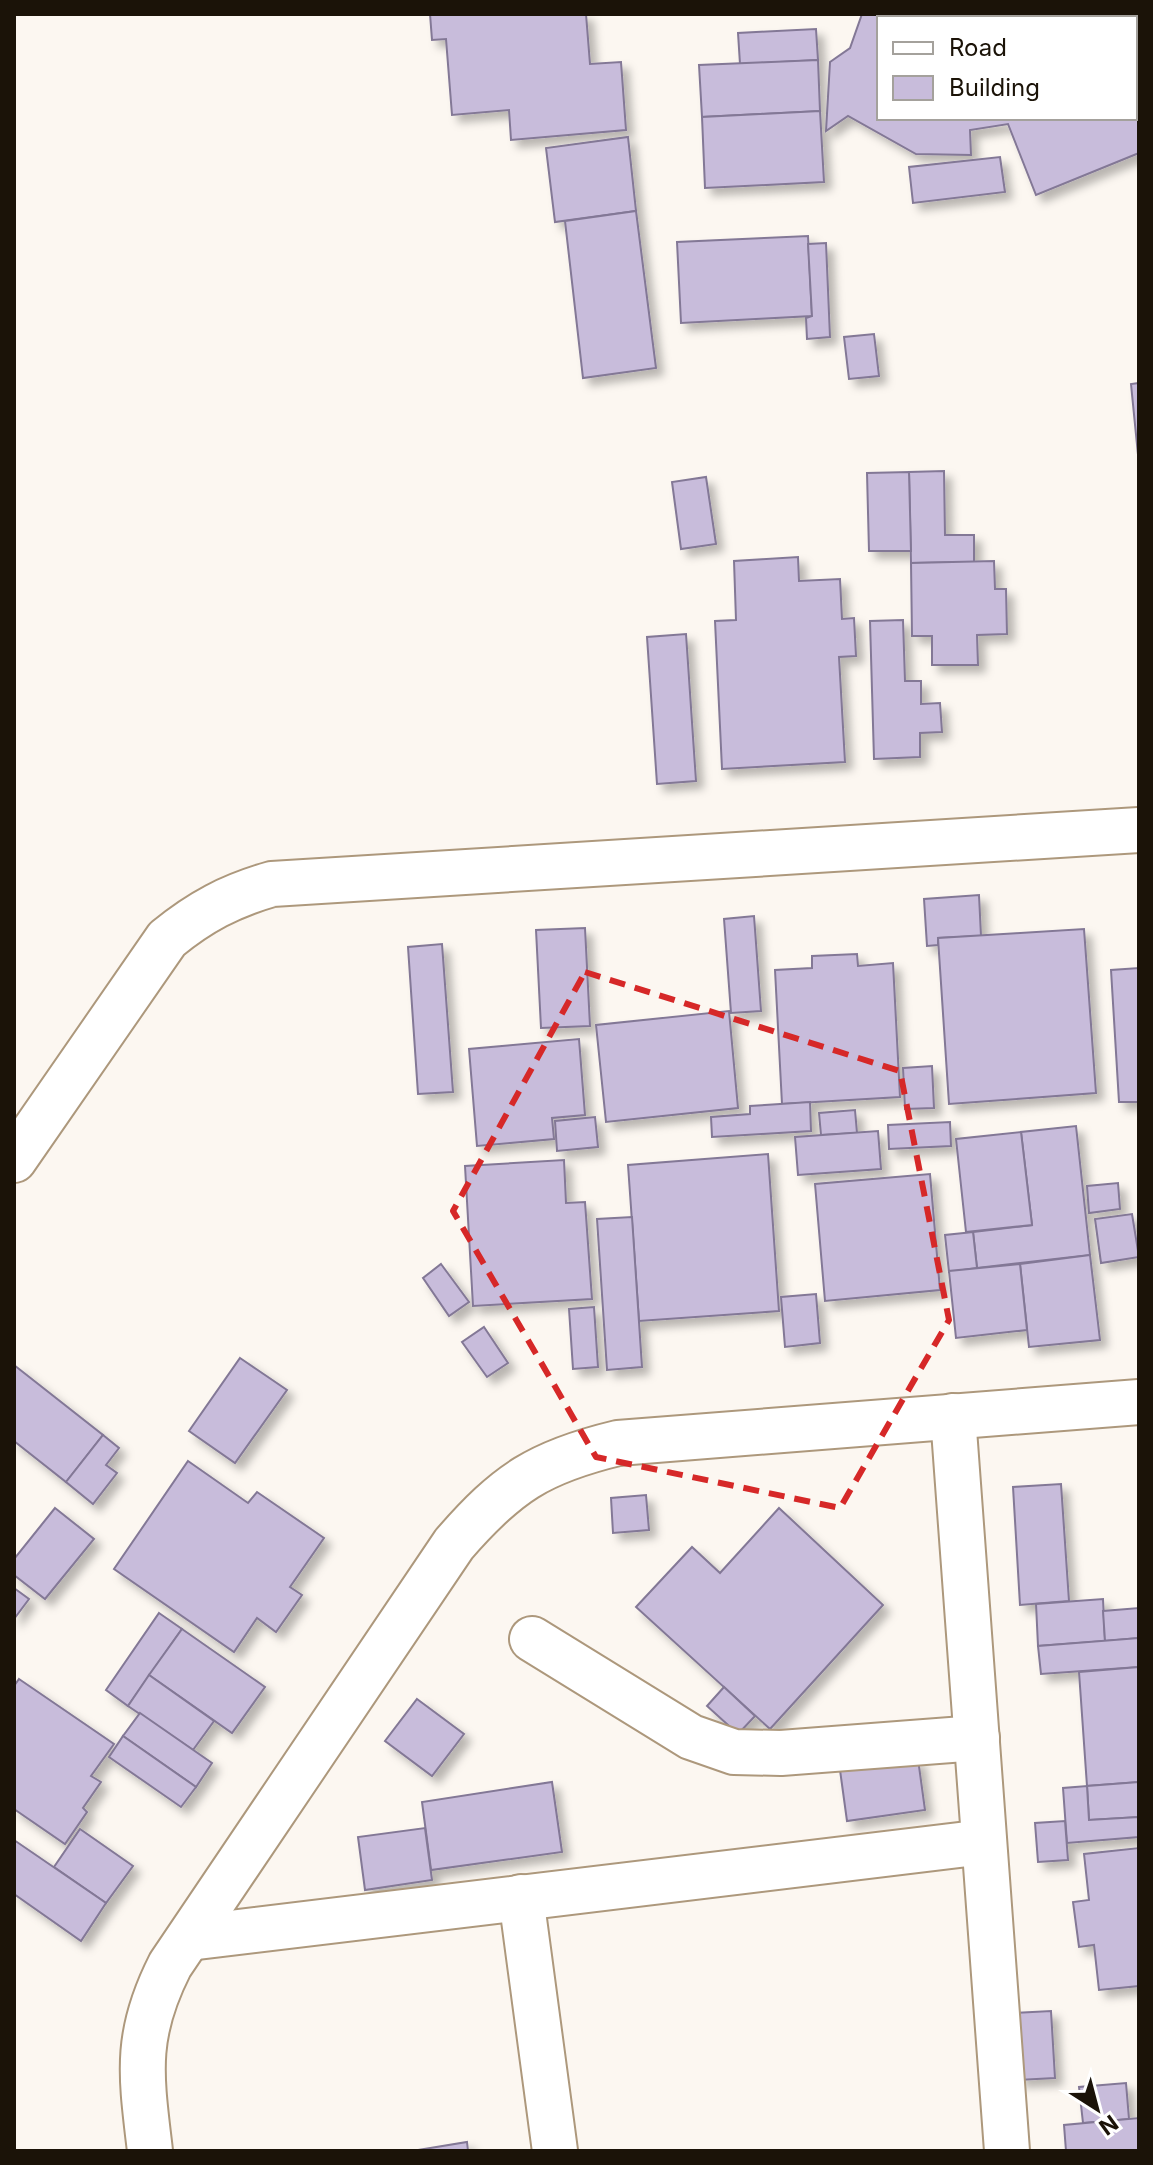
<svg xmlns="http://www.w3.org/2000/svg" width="1153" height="2165" viewBox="0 0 1153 2165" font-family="Inter,sans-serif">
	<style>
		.building { fill: #c8bcdb; stroke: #837896; stroke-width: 2; filter: url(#shadow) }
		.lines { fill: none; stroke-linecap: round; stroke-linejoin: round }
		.minor-casing { stroke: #ad987c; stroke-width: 48 }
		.minor { stroke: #fff; stroke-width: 44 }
		.marked { fill: none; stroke: #d62828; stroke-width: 6; stroke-dasharray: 16 10; stroke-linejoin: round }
	</style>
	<defs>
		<filter id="shadow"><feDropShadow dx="7" dy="7" stdDeviation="4" flood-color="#0004"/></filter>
	</defs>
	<rect width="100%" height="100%" fill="#fcf7f1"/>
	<g class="building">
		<polygon points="430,14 586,14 590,64 621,62 626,130 511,140 509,110 452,115 446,39 432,40"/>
		<polygon points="862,14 1119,14 1122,18 879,18 879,118 1135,118 1135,92 1139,97 1139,153 1036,195 1008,124 970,130 971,155 916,154 848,116 826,131 830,62 850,48"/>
		<polygon points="816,29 818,60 740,64 738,33"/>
		<polygon points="818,60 820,111 702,117 699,65"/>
		<polygon points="820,111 824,182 705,188 702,117"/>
		<polygon points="628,137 636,211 555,222 546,148"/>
		<polygon points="1000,157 1005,192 913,203 909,167"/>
		<polygon points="636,211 656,368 583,378 565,221"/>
		<polygon points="808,236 812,316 681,323 677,242"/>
		<polygon points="826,243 830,337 807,339 806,318 812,316 808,244"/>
		<polygon points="874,334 879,376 849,379 844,337"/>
		<polygon points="1139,383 1139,465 1131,384"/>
		<polygon points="944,471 945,535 974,535 974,562 911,563 909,472"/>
		<polygon points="909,472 911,551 869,551 867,473"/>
		<polygon points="706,477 716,544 681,549 672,482"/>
		<polygon points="798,557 799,581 840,579 842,619 854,618 856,656 839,657 845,762 722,769 715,621 736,620 734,561"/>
		<polygon points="994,561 995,589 1006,589 1007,634 977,635 978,665 932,665 932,636 912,636 911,563"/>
		<polygon points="903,620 905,681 921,681 921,704 940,703 942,732 920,733 920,757 874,759 870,621"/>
		<polygon points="686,634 696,781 657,784 647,637"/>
		<polygon points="979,895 981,936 938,938 938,945 927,946 924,899"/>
		<polygon points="754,916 761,1011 731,1013 724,919"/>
		<polygon points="585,928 590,1026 541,1028 536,930"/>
		<polygon points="1084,929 1096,1093 949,1104 938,938"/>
		<polygon points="442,944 453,1092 418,1094 408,947"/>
		<polygon points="857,954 858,966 893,963 900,1097 782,1104 775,970 812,968 812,956"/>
		<polygon points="1139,968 1139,1102 1119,1102 1111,970"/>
		<polygon points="729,1011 738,1108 606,1122 596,1025"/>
		<polygon points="579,1039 585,1115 552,1118 554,1139 477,1146 469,1049"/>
		<polygon points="932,1066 934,1108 905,1109 903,1068"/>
		<polygon points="810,1102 811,1131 712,1137 711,1117 750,1114 750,1106"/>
		<polygon points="855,1110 857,1133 821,1135 819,1113"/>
		<polygon points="595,1117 598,1147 557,1151 555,1121"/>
		<polygon points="950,1122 951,1146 889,1149 888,1125"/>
		<polygon points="1076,1126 1090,1255 977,1268 973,1232 1032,1225 1021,1132"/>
		<polygon points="878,1131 881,1169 798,1175 795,1137"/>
		<polygon points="1021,1132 1032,1225 966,1232 956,1139"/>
		<polygon points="768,1154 779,1311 639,1321 628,1165"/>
		<polygon points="564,1160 566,1203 585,1202 592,1299 473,1306 465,1166"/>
		<polygon points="930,1174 940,1290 825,1301 815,1184"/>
		<polygon points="1118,1183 1120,1209 1089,1213 1087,1186"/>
		<polygon points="1132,1214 1139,1257 1101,1263 1095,1219"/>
		<polygon points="632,1217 642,1367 607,1370 597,1219"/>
		<polygon points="973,1232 977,1268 949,1272 945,1235"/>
		<polygon points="1090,1255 1100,1340 1029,1347 1020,1264"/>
		<polygon points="441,1264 469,1302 449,1316 423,1278"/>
		<polygon points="1020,1264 1027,1330 956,1338 949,1271"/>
		<polygon points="816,1294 820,1343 785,1347 781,1297"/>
		<polygon points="594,1307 598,1367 573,1369 569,1309"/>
		<polygon points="484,1327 508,1363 487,1377 462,1342"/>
		<polygon points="240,1358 287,1390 235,1463 189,1431"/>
		<polygon points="14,1365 103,1435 66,1482 14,1441"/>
		<polygon points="103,1435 119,1448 106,1465 117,1473 93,1504 66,1482"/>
		<polygon points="188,1461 248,1503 257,1492 324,1538 290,1587 302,1595 276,1632 257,1618 234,1652 114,1569"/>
		<polygon points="1061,1484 1069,1601 1020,1605 1013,1487"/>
		<polygon points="646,1495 649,1530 613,1533 611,1498"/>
		<polygon points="55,1508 94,1539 45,1599 14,1575 14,1559"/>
		<polygon points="779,1508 883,1605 770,1729 636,1607 692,1547 720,1573"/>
		<polygon points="14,1588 29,1599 14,1619"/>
		<polygon points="1103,1599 1105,1641 1038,1646 1036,1604"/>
		<polygon points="1139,1608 1139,1638 1105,1641 1103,1611"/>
		<polygon points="159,1613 182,1629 128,1706 106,1690"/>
		<polygon points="182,1629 265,1687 232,1733 149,1675"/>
		<polygon points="1139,1638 1139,1667 1041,1674 1038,1646"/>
		<polygon points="1139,1667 1139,1782 1087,1786 1079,1672"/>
		<polygon points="149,1675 214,1721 193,1750 128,1706"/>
		<polygon points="19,1679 114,1744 91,1776 101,1782 83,1808 87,1812 65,1844 14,1809 14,1686"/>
		<polygon points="724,1687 755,1716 738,1734 707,1706"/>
		<polygon points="417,1699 464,1734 432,1776 385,1741"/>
		<polygon points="140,1713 212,1763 196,1787 123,1736"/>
		<polygon points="123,1736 196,1787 181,1807 109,1757"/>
		<polygon points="918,1759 925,1810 847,1821 840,1770"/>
		<polygon points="552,1782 562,1852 431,1870 422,1802"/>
		<polygon points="1139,1782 1139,1817 1089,1820 1087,1786"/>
		<polygon points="1087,1786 1089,1820 1139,1817 1139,1837 1067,1843 1063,1788"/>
		<polygon points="1065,1821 1068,1860 1038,1862 1035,1823"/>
		<polygon points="425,1828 432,1880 365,1890 358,1837"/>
		<polygon points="80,1829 133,1866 106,1903 54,1867"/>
		<polygon points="14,1840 106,1903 81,1941 14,1894"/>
		<polygon points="1139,1848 1139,1986 1099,1990 1094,1945 1079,1947 1073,1902 1089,1900 1084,1854"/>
		<polygon points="1051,2011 1055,2078 1018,2080 1014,2013"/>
		<polygon points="1126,2083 1129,2119 1083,2123 1079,2087"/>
		<polygon points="1139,2118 1139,2151 1066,2151 1064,2125"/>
		<polygon points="467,2142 468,2151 412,2151"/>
	</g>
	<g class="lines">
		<defs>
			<g id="minor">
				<path d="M14,1160L167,939C200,912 230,896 272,884L1139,830"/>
				<polyline points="953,1416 1007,2151"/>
				<polyline points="532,1639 691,1737 734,1752 781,1753 977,1738"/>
				<polyline points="521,1897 555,2151"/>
				<polyline points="189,1938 984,1842"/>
				<path d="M150,2151C141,2075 134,2036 170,1965L454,1544C507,1483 539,1462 618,1443L1139,1402"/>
			</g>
		</defs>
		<use href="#minor" class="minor-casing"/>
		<use href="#minor" class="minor"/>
	</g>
	<path class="marked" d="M585,972L900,1071L949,1320L840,1508L596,1457L453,1211Z"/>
	<rect width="1153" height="2165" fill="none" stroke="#1b1308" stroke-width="32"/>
	<rect x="877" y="16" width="260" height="104" fill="#ffffff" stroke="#a4a19c" stroke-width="2"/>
	<rect x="893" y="42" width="40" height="12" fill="#ffffff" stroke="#a4a19c" stroke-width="2"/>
	<text x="949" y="56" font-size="24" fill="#1b1308">Road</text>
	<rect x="893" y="76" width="40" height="24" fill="#c8bcdb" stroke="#a4a19c" stroke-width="2"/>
	<text x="949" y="96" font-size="24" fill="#1b1308">Building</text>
	<g transform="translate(1097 2109) rotate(144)" stroke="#ffffff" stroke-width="6" paint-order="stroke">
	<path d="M0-6L14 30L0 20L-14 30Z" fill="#1b1308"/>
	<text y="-12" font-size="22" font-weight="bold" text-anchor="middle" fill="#1b1308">N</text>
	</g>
</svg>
